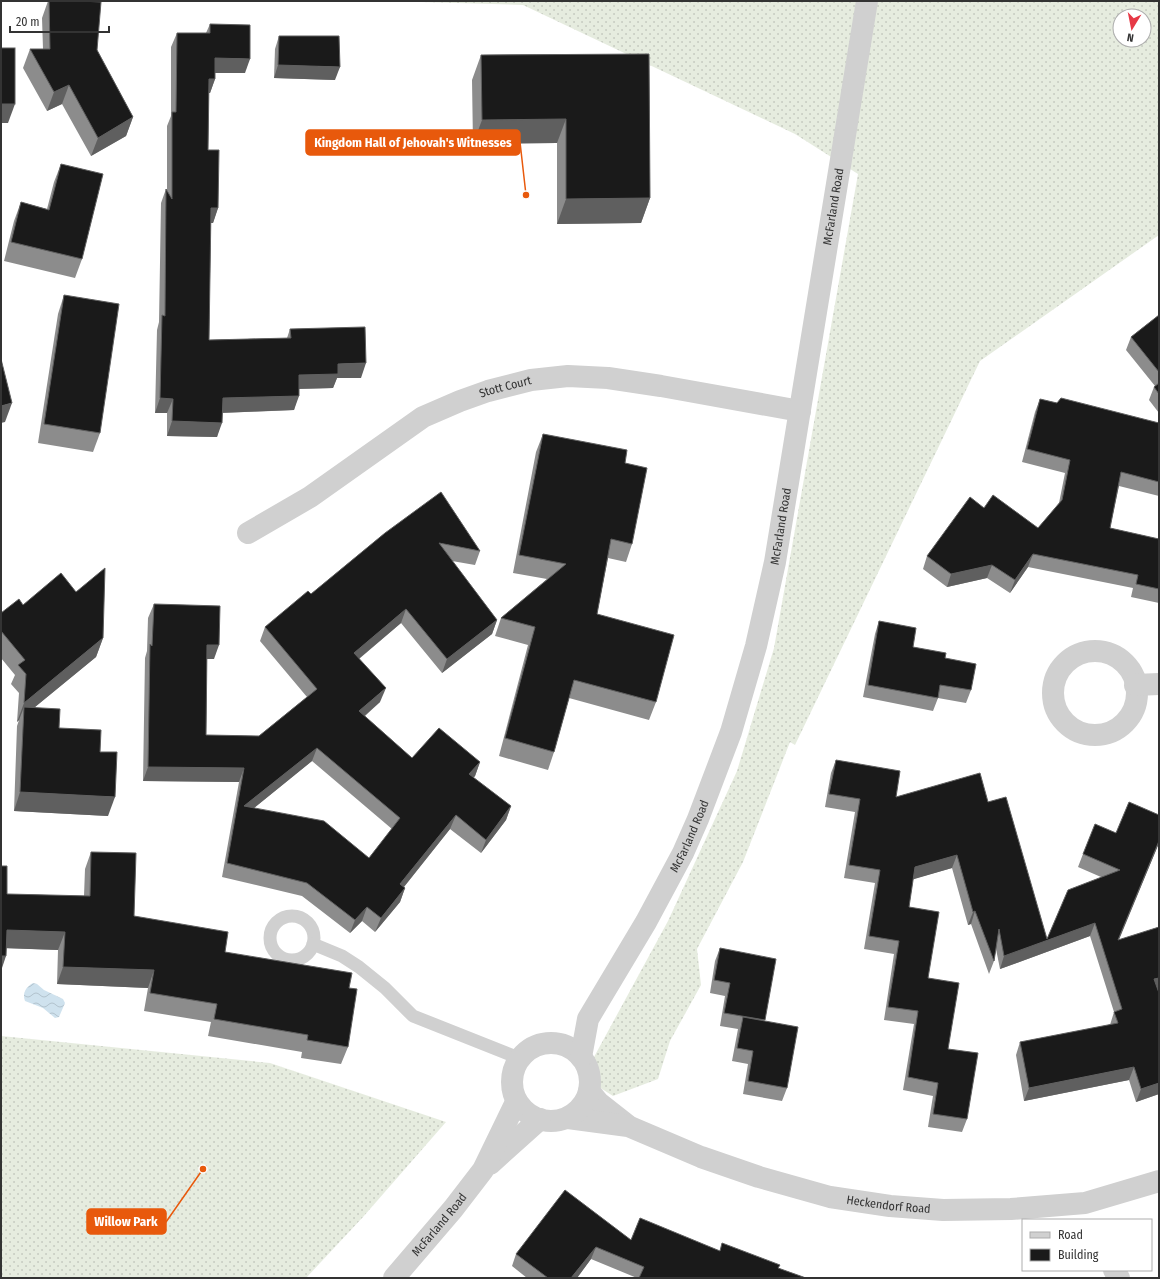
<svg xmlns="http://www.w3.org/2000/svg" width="1160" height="1279" viewBox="0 0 1160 1279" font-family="'Fira Sans Condensed',sans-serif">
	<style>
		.grass { fill: url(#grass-dots); fill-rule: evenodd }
		.water { fill: url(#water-waves) }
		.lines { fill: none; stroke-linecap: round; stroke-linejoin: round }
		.service { stroke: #d0d0d0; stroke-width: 13 }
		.minor { stroke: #d0d0d0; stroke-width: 22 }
		.tertiary { stroke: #d0d0d0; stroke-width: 22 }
		.wall { fill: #8c8c8c; fill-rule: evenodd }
		.shaded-wall { fill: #5f5f5f }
		.building { fill: #1a1a1a; stroke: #5f5f5f; fill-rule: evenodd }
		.labels { text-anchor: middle; stroke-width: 4; stroke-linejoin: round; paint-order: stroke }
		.street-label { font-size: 12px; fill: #333; stroke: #fff }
		.leader { fill: none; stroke: #e8590c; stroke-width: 1.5 }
		.callout-dot { fill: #e8590c; stroke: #fff; stroke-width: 1.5 }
		.callout { fill: #e8590c; stroke: #e8590c; stroke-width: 1.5 }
		.callout-label { font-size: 13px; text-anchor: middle; font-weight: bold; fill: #fff }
	</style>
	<defs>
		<pattern id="grass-dots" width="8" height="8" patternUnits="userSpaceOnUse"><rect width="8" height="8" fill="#e6ecdf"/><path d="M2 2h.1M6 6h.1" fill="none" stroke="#c6cbc0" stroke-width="1.8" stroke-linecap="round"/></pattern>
		<pattern id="water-waves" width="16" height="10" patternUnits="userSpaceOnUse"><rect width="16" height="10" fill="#cfe2ee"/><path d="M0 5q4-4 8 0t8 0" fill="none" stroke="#b2c2cd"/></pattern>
	</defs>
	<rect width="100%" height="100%" fill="#fff"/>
	<g class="grass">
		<path d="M385,1H1159V235L980,361L795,745L790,742L743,862L697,949L701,985L670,1041L658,1079L613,1096L599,1087L594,1057L668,921L737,771L774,648L858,174L795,134L523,5ZM1120,16H1144V40H1120Z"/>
		<polygon points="1,1036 270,1063 446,1122 363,1217 306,1278 1,1278"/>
	</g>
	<path class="water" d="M33,983L37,984L44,990L63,999L65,1003L59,1017L55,1018L43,1008L25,1001C22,993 26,987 33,983Z"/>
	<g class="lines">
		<g class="service">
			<circle cx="292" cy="938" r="22"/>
			<polyline points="313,944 342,956 359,967 385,988 413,1016 519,1058"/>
		</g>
		<g class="minor">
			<path id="s1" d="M248,533L310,497L423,417L460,401L488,391L531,380L568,376L608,378L661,386L800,411"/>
			<circle cx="1095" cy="693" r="42"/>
			<polyline points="1135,685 1159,684"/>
			<polyline points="589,1091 599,1103 627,1125"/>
			<path id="s2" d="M568,1118L628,1126L701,1157L759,1177L830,1197L890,1206L943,1210L1011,1209L1085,1203L1159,1181"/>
			<polyline points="1114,1270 1119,1278"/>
		</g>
		<g class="tertiary">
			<circle cx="551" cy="1082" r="39"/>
			<path id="s3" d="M581,1057L588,1019L646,922L683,853L698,819L731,732L756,646L775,562L867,1"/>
			<polyline points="490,1164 540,1119"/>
			<path id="s4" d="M394,1278L453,1209L483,1170L516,1102"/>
		</g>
	</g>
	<g class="wall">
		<polygon points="48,1 80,1 97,50 133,117 126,136 91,156 62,104 47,111 23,68 30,49 43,49 42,18"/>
		<polygon points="210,24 245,73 215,73 215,79 210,93 209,93 208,150 218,208 213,223 211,223 209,340 287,338 290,329 361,378 337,378 333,388 299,389 294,410 222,413 217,437 167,436 167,413 155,413 157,330 159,322 161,203 166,189 167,190 167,126 171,116 171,47 177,33 206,33"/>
		<polygon points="279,36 335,80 274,78 275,49"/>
		<polygon points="649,54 650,198 641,223 557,224 557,143 473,144 472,80 481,55"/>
		<polygon points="61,164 82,259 75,278 4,261 14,221 21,202 47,209 54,182"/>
		<polygon points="64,295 100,433 93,452 38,443 58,314"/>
		<polygon points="1159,315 1159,413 1149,400 1154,387 1155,386 1126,350 1131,337"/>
		<polygon points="1040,399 1057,403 1159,423 1159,496 1119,486 1110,528 1159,539 1159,603 1131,597 1133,588 1028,567 1010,593 987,578 947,587 923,569 927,556 1038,528 1059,503 1065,473 1022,462 1035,412"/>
		<polygon points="543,434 625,463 632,544 626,562 608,558 597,614 656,702 649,720 569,698 554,752 548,770 499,756 528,645 495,636 501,618 547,579 513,573 536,452"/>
		<path d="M385,533L480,551L475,565L452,561L497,620L492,634L442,673L401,623L359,659L380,702L365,716L412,758L480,762L475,776L473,778L511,806L506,820L481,853L450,829L404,887L405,888L400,902L375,932L362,921L350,933L302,896L222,877L239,782L143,781L145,658L147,651L148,618L154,604L214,659H207L206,735L259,736L307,697L260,641L265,627L311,594ZM312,761L392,829L369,858L254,808Z"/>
		<polygon points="23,605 103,638 96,657 35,707 59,728 100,752 108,816 14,811 17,726 19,720 17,722 19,693 11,684 15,675 1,658 1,613"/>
		<polygon points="879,621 913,647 945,658 971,690 966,703 938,698 933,711 863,697 875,634"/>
		<polygon points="836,760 896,797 988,802 1047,939 1101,877 1078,867 1083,854 1116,833 1159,815 1159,843 1119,940 1159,927 1159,990 1158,990 1159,993 1159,1094 1136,1102 1129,1080 1024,1101 1016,1055 1020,1042 1110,1025 1114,1012 1090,936 1000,969 996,949 994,961 989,974 971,924 968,925 952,868 913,879 909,907 967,1119 962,1132 928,1127 933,1096 903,1090 914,1024 884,1020 894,954 864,949 875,883 844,878 855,812 825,807 831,773"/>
		<polygon points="91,852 134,916 225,952 349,988 348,1047 341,1064 301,1058 302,1052 208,1036 211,1022 144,1011 148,988 57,984 58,950 6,948 7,894 84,896 85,869"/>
		<polygon points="720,948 764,1021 787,1088 782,1101 743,1094 748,1064 732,1061 738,1029 720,1026 725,996 710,993 715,961"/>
		<polygon points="631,1240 720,1251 778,1268 806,1278 637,1278 591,1259 577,1278 527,1278 512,1266 516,1254"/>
	</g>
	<g class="shaded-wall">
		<polygon points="215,58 250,59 245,73 210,73"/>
		<polygon points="278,65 340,67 335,80 274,78"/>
		<polygon points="209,79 215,79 210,93 204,93"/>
		<polygon points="69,85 62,104 47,111 54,92"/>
		<polygon points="1,104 15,104 8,123 1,123"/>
		<polygon points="133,117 126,136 91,156 98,138"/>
		<polygon points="566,119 557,143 473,144 482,120"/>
		<polygon points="650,198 641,223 557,224 566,199"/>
		<polygon points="211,208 218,208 213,223 206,223"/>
		<polygon points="366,363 361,378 337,378 333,388 293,389 299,375 338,364"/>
		<polygon points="299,396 294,410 217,413 223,398"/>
		<polygon points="160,398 173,399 167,413 155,413"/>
		<polygon points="12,403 5,422 1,423 1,406"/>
		<polygon points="172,421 222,423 217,437 167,436"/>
		<polygon points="1033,554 1028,567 1010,593 1015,580"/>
		<polygon points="992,565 987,578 947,587 951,574"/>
		<polygon points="406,609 401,623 349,667 354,653"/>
		<polygon points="497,620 492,634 442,673 447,659"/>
		<polygon points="103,638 96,657 24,716 24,707 19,720 17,722 24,703"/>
		<polygon points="207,645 219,645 214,659 202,659"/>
		<polygon points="386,688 380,702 354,725 359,711"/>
		<polygon points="317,748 312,761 239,820 244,806"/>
		<polygon points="480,762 475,776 464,788 469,774"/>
		<polygon points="148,767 244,768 239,782 143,781"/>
		<polygon points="20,792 115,797 108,816 14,811"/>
		<polygon points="511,806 506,820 481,853 486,840"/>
		<polygon points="456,815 450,829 395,898 400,884"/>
		<polygon points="1159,841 1159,843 1113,953 1118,940"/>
		<polygon points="957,855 952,868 911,880 915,867"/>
		<polygon points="405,888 400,902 375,932 381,918"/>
		<polygon points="367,907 362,921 350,933 355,920"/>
		<polygon points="975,911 971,924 968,925 973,912"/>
		<polygon points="1095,923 1090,936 1000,969 1004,956"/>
		<polygon points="7,930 65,932 58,950 1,948"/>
		<polygon points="1,956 6,956 1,971"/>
		<polygon points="63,967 154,970 148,988 57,984"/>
		<polygon points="1159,978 1159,990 1150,992 1154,979"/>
		<polygon points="1134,1067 1129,1080 1024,1101 1029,1088"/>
		<polygon points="1159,1083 1159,1094 1136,1102 1141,1089"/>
		<polygon points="596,1247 591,1259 577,1278 571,1278"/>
	</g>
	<g class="building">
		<polygon points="49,1 80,1 101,2 97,50 133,117 98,138 69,85 54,92 30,49 50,49"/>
		<polygon points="210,24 250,25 250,59 215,58 215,79 209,79 208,150 219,150 218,208 211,208 209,340 291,338 290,329 365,327 366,363 338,364 338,374 299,375 299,396 223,398 222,423 172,421 173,399 160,398 162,315 165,316 166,189 172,199 172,112 176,112 177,33 210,33"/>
		<polygon points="279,36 339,36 340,67 278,65"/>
		<rect x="1" y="48" width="14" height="56"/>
		<polygon points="649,54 650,198 566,199 566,119 482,120 481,55"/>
		<polygon points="61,164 103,174 82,259 11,242 21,202 49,210"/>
		<polygon points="64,295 119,304 100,433 44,424"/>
		<polygon points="1159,315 1159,372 1131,337"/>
		<polygon points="1,359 12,403 1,406"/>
		<polygon points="1159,383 1159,394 1154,387"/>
		<polygon points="1061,398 1159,423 1159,482 1121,472 1110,528 1159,539 1159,589 1136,584 1138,575 1033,554 1015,580 992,565 951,574 927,556 970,497 984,508 993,495 1038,528 1062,500 1070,460 1027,449 1040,399 1057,403"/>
		<polygon points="543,434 627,450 625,463 647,468 632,544 611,539 597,614 674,635 656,702 574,680 554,752 505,738 535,627 501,618 566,564 519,555"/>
		<path d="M441,492L480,551L439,543L497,620L447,659L406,609L354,653L386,688L359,711L412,758L439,728L480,762L469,774L511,806L486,840L456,815L400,884L405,888L381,918L367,907L355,920L307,883L227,863L244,768L148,767L150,644L152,646L154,604L220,606L219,645H207L206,735L259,736L317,689L265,627L308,591L311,594L385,533ZM317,748L400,818L369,858L324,821L244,806Z"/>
		<polygon points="105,568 103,638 24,703 26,674 18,665 25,660 1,631 1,613 19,599 23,605 61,573 76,592"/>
		<polygon points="879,621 916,628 913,647 946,653 945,658 976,664 971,690 940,685 938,698 868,685"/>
		<polygon points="24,707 60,709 59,728 101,730 100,752 117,752 115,797 20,792"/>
		<polygon points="836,760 900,771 896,797 980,773 988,802 1006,797 1047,939 1068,890 1120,870 1083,854 1095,824 1116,833 1129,802 1159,815 1159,841 1118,940 1159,927 1159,978 1154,979 1159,993 1159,1083 1141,1089 1134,1067 1029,1088 1020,1042 1118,1023 1114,1012 1122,1009 1095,923 1004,956 999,929 994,961 975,911 973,912 957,855 915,867 909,907 939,912 928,978 959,983 948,1049 978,1053 967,1119 933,1114 938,1083 908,1077 918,1011 888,1007 899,941 869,936 880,870 849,865 860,799 829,794"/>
		<polygon points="91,852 136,853 134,916 228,932 225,952 352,973 349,988 357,989 348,1047 307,1040 308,1035 214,1019 217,1004 150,993 154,970 63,967 65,932 7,930 6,956 1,956 1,866 7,866 7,894 90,896"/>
		<polygon points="720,948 776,959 765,1020 724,1013 730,983 714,980"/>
		<polygon points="743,1017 798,1027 787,1088 748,1081 753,1051 737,1048"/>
		<polygon points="565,1190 631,1240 640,1218 720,1251 722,1243 780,1265 778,1268 806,1278 639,1278 644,1267 596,1247 571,1278 548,1278 516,1254"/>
	</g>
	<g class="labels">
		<g class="street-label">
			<text dy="4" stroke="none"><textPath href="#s3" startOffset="896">McFarland Road</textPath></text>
			<text dy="4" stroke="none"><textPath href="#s1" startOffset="298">Stott Court</textPath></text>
			<text dy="4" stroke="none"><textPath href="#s3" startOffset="572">McFarland Road</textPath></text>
			<text dy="4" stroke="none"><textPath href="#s3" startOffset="248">McFarland Road</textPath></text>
			<text dy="4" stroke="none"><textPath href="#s2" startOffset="334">Heckendorf Road</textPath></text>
			<text dy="4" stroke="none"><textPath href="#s4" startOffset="70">McFarland Road</textPath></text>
		</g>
	</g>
	<path class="leader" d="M526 195L520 142M203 1169L166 1222"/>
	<g class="callout-dot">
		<circle cx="526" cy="195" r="4"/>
		<circle cx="203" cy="1169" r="4"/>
	</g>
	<g class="callout">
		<rect x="306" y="130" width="214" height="25" rx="4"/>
		<rect x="87" y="1209" width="79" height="25" rx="4"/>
	</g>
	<g class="callout-label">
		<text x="413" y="147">Kingdom Hall of Jehovah's Witnesses</text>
		<text x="126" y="1226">Willow Park</text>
	</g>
	<rect width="1160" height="1279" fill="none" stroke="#333333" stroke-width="4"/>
	<rect x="1022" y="1219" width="130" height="52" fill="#ffffff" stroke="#adadad"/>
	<rect x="1030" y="1232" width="20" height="6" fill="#d0d0d0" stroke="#adadad"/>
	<text x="1058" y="1239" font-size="12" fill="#333333">Road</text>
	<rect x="1030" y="1249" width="20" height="12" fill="#1a1a1a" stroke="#adadad"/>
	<text x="1058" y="1259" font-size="12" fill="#333333">Building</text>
	<g transform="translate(1132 28) rotate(190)"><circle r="19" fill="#ffffff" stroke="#adadad"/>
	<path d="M0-3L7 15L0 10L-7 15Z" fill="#e63946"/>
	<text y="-6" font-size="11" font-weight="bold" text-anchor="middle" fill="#333333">N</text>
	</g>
	<path d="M10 26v6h99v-6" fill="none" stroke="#333333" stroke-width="2"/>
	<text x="16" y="26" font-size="12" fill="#333333" stroke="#ffffff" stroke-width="3" paint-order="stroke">20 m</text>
</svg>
